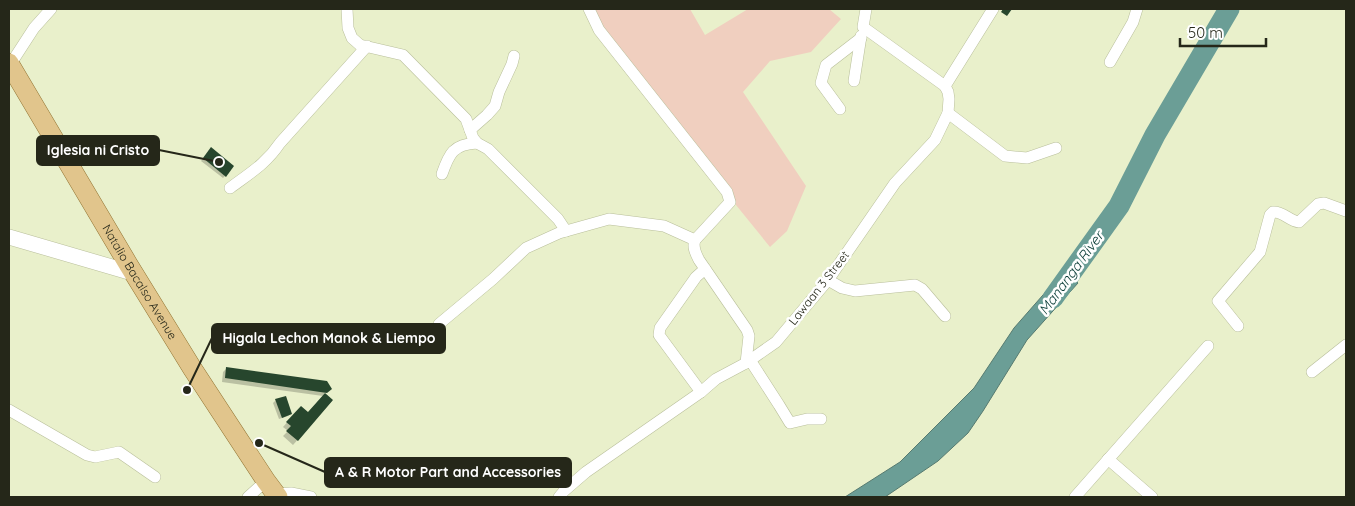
<svg xmlns="http://www.w3.org/2000/svg" width="1355" height="506" viewBox="0 0 1355 506" font-family="Quicksand,sans-serif">
	<style>
		.green { fill: #f0cfbf }
		.water { fill: #6b9e96; stroke: #567a70 }
		.shadow { fill: #0003 }
		.lines { fill: none; stroke-linecap: round; stroke-linejoin: round }
		.river { stroke: #6b9e96; stroke-width: 21 }
		.building { fill: #27462d }
		.minor-casing { stroke: #b9bf9b; stroke-width: 12 }
		.tertiary-casing { stroke: #b9bf9b; stroke-width: 16 }
		.primary-casing { stroke: #927432; stroke-width: 20 }
		.minor { stroke: #fff; stroke-width: 11 }
		.tertiary { stroke: #fff; stroke-width: 15 }
		.primary { stroke: #e1c58c; stroke-width: 19 }
		.labels { text-anchor: middle; stroke-width: 5; stroke-linejoin: round; paint-order: stroke }
		.street-label { font-size: 12px; fill: #252719; stroke: #fff }
		.water-label { font-size: 14px; font-style: italic; fill: #033731; stroke: #fff }
		.leader { fill: none; stroke: #252719; stroke-width: 2 }
		.callout-dot { fill: #252719; stroke: #fff; stroke-width: 2 }
		.callout { fill: #252719; stroke: #252719; stroke-width: 2 }
		.callout-label { font-size: 14px; text-anchor: middle; font-weight: bold; fill: #fff }
	</style>
	<rect width="100%" height="100%" fill="#e9f0cb"/>
	<polygon class="green" points="587,9 690,9 705,35 748,9 829,9 841,19 811,52 770,61 743,92 806,186 787,231 770,247 602,40"/>
	<polygon class="water" points="1064,271 1078,283 1027,340 983,411 968,433 938,461 885,497 845,497 900,462 974,388 1014,328"/>
	<g class="shadow">
		<polygon points="209,151 225,176 223,178 201,161"/>
		<polygon points="227,368 330,388 324,394 332,401 293,445 283,436 288,431 283,427 297,411 308,413 323,396 222,382 223,372"/>
		<polygon points="276,400 291,414 288,416 279,419 273,403"/>
	</g>
	<g class="lines">
		<polyline class="river" points="1053,298 1119,206 1155,135 1229,9"/>
	</g>
	<g class="building">
		<polygon points="1003,9 1012,9 1007,16 1001,12"/>
		<polygon points="211,147 234,166 226,177 203,158"/>
		<polygon points="226,367 327,381 332,389 327,393 225,378"/>
		<polygon points="325,393 333,400 298,441 286,431 291,426 286,422 301,406 308,412"/>
		<polygon points="286,396 292,414 282,418 275,399"/>
	</g>
	<g class="lines">
		<defs>
			<g id="minor">
				<polyline points="347,9 348,28 352,38 360,45 403,55 466,119 473,138 477,143 488,149 558,219 566,231"/>
				<path d="M589,9L599,30L727,192L730,202L695,240C692,247 696,254 699,260L747,330L749,336L746,363"/>
				<polyline points="866,9 863,27 945,86"/>
				<polyline points="1110,62 1133,22 1137,9"/>
				<polyline points="10,65 34,28 51,9"/>
				<polyline points="854,81 861,36"/>
				<polyline points="840,109 821,83 826,65 861,38"/>
				<polyline points="948,113 1005,156 1027,158 1056,148"/>
				<polyline points="470,130 487,115 495,106 499,92 512,64 514,56"/>
				<path d="M442,174C449,154 453,144 477,143"/>
				<path d="M230,188C250,173 266,164 280,143L367,46"/>
				<polyline points="828,280 842,288 855,291 915,285 922,289 945,316"/>
				<polyline points="439,324 493,279 526,248 559,233 609,219 664,226 695,240"/>
				<path d="M1238,326L1218,301L1260,252L1270,215L1273,212C1283,211 1289,221 1299,222L1318,204L1324,203L1346,211"/>
				<polyline points="750,360 779,405 790,423 807,419 821,419"/>
				<polyline points="1312,372 1346,345"/>
				<polyline points="701,392 659,335 660,328 696,277 705,269"/>
				<polyline points="9,410 87,455 95,457 119,452 155,477"/>
				<polyline points="1108,459 1152,497"/>
				<polyline points="276,494 291,493 311,497"/>
				<polyline points="248,497 266,481"/>
				<polyline points="559,497 564,491 586,472 701,392 716,379 746,363 776,342 828,280 895,183 935,140 948,113 949,99 948,92 945,86 993,9"/>
				<polyline points="1075,497 1208,346"/>
			</g>
			<polyline id="tertiary" points="9,237 136,274"/>
			<g id="primary">
				<path id="s1" d="M9,63L128,264L192,368L266,481L278,497"/>
			</g>
		</defs>
		<use href="#minor" class="minor-casing"/>
		<use href="#tertiary" class="tertiary-casing"/>
		<use href="#primary" class="primary-casing"/>
		<use href="#minor" class="minor"/>
		<use href="#tertiary" class="tertiary"/>
		<use href="#primary" class="primary"/>
	</g>
	<g class="labels">
		<g class="street-label">
			<text dy="4" stroke="none"><textPath href="#s1" startOffset="255">Natalio Bacalso Avenue</textPath></text>
			<text transform="translate(819 288) rotate(-52)" y="4">Lawaan 3 Street</text>
		</g>
		<g class="water-label">
			<text transform="translate(1071 273) rotate(-54)" y="5">Mananga River</text>
		</g>
	</g>
	<path class="leader" d="M219 162L159 150M187 390L212 338M259 443L325 472"/>
	<g class="callout-dot">
		<circle cx="219" cy="162" r="5"/>
		<circle cx="187" cy="390" r="5"/>
		<circle cx="259" cy="443" r="5"/>
	</g>
	<g class="callout">
		<rect x="37" y="136" width="122" height="29" rx="5"/>
		<rect x="212" y="324" width="233" height="29" rx="5"/>
		<rect x="325" y="458" width="246" height="29" rx="5"/>
	</g>
	<g class="callout-label">
		<text x="98" y="155">Iglesia ni Cristo</text>
		<text x="329" y="343">Higala Lechon Manok &amp; Liempo</text>
		<text x="448" y="477">A &amp; R Motor Part and Accessories</text>
	</g>
	<rect width="1355" height="506" fill="none" stroke="#252719" stroke-width="20"/>
	<path d="M1180 38v8h86v-8" fill="none" stroke="#252719" stroke-width="2.5"/>
	<text x="1188" y="38" font-size="15" fill="#252719" stroke="#ffffff" stroke-width="4" paint-order="stroke">50 m</text>
</svg>
